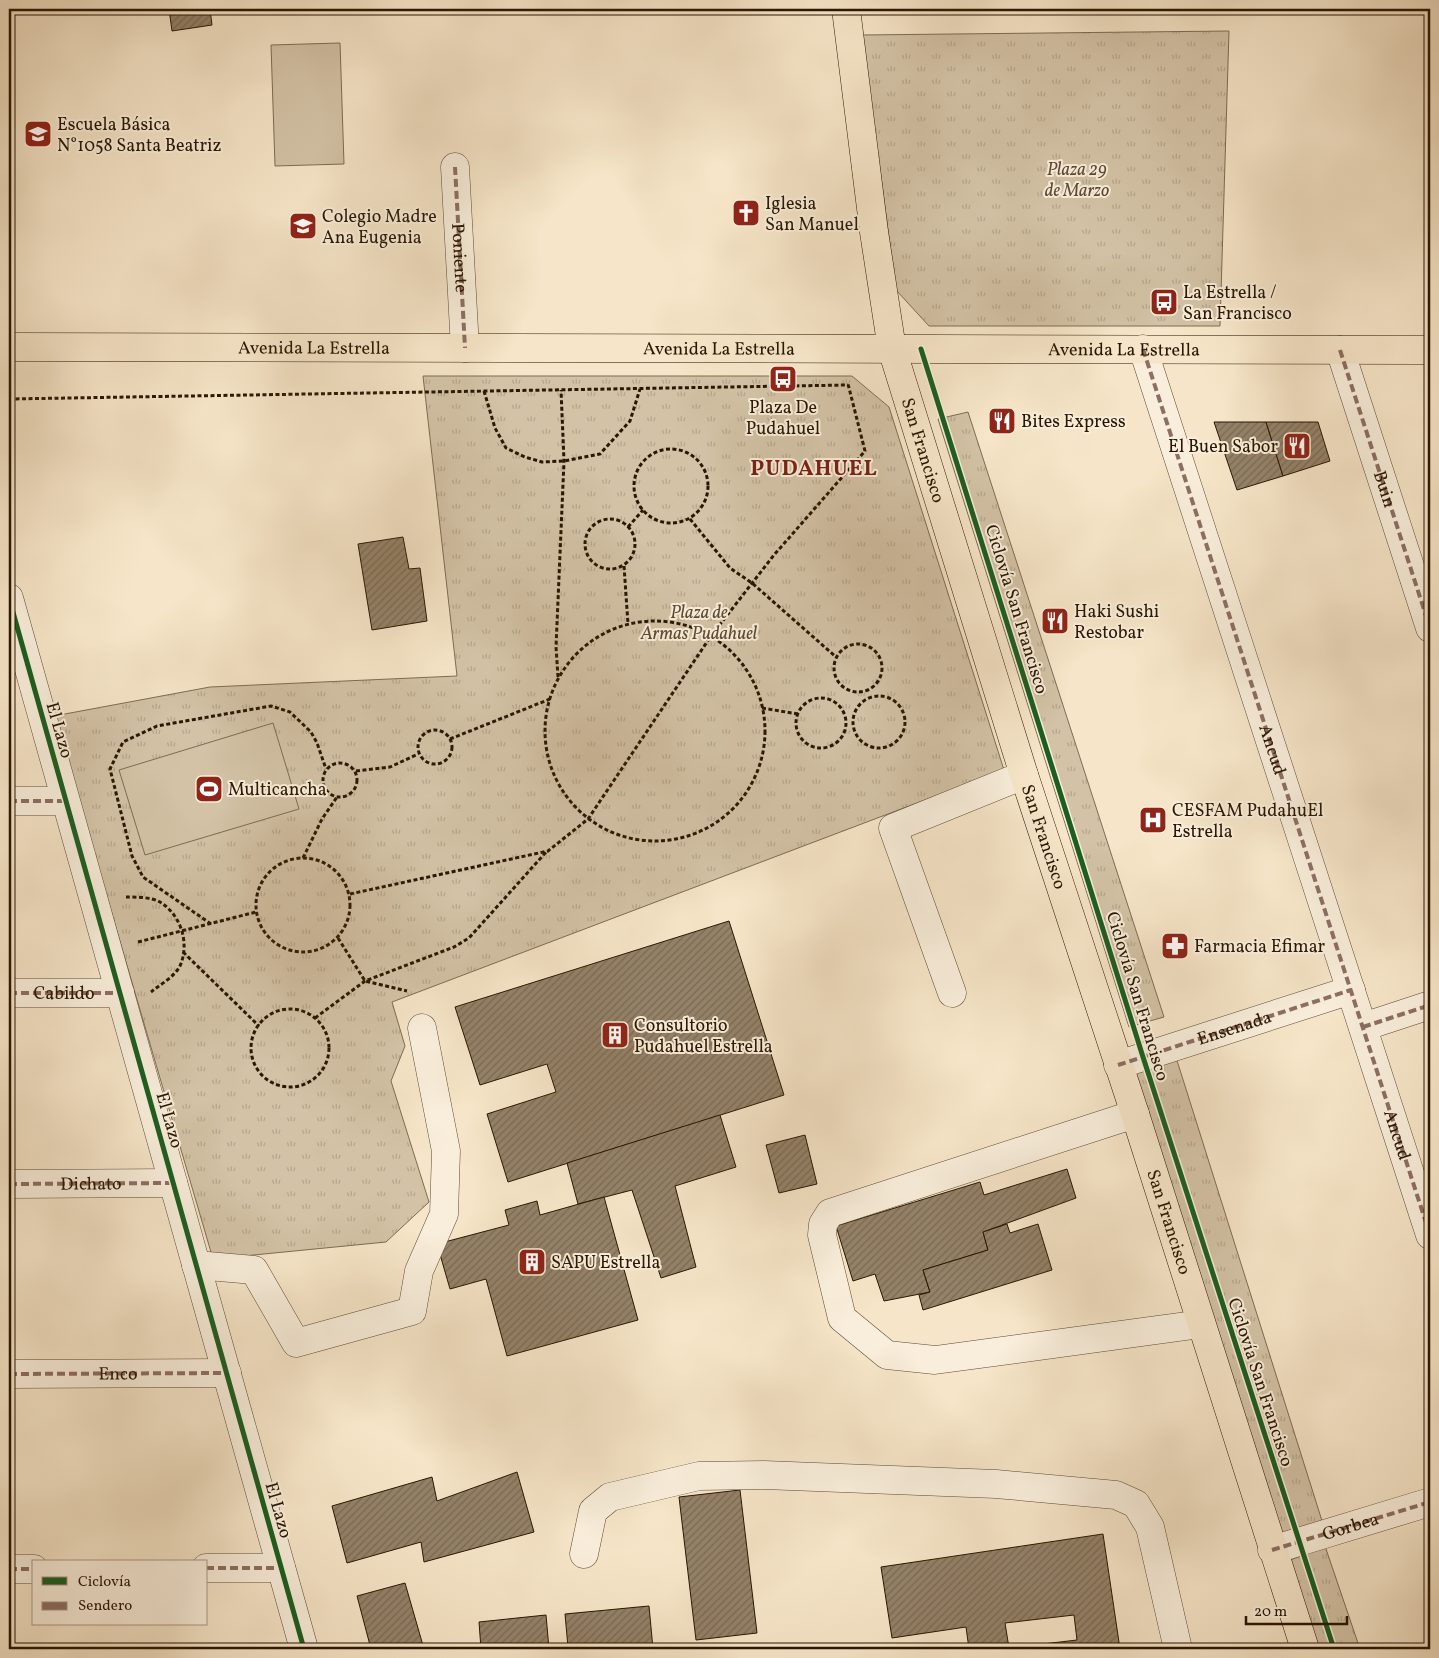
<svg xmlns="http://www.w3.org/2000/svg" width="1439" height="1658" viewBox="0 0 1439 1658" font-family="Vollkorn,serif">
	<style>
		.grass { fill: url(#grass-tufts); stroke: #7e6c54 }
		.pitch { fill: #d3c2a6; stroke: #7e6c54 }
		.building { fill: url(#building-hatch); stroke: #291702; fill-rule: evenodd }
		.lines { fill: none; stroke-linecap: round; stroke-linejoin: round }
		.minor-casing { stroke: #5c4a34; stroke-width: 29 }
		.major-casing { stroke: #291702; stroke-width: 29 }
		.path { stroke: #291702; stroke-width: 3; stroke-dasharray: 4 2.5; stroke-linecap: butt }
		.minor { stroke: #f9eedb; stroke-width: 28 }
		.major { stroke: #f6e5c8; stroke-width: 28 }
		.quiet { stroke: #8d6e63; stroke-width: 4; stroke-dasharray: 8 4; stroke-linecap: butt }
		.cycleway-casing { stroke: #f9eedb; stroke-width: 8 }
		.cycleway { stroke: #1b5e20; stroke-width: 5 }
		.labels { text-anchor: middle; stroke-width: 4; stroke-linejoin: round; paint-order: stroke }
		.poi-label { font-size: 18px; fill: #291702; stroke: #f9eedb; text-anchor: start }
		.park-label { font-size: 18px; font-style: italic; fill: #5c4a33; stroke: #f9eedb }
		.street-label { font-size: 18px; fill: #291702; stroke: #f9eedb }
		.district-label { font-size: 22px; font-weight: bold; letter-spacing: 1px; fill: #7a1f14; stroke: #f9eedb }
	</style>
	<defs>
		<pattern id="grass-tufts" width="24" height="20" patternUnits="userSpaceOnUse" patternTransform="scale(1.25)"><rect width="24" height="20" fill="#d3c2a6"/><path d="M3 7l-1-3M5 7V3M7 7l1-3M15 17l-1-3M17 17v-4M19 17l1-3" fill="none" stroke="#b5a68d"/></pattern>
		<pattern id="building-hatch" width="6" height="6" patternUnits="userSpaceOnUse" patternTransform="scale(1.25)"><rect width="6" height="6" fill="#948269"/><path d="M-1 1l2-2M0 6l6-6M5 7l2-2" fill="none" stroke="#796954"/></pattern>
	</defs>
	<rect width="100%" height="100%" fill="#f6e5c8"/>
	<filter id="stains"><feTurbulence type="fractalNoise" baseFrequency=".004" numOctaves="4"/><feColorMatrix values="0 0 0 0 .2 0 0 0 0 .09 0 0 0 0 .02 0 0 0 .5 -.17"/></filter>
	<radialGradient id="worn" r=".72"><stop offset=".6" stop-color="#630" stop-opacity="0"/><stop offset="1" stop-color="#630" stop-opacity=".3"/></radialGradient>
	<g class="grass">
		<polygon points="1229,31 1220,326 929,326 896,290 862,35"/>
		<polygon points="423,376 852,376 889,407 1004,770 392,1002 405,1046 391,1081 429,1202 386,1242 213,1259 54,716 210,687 457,676"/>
		<polygon points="968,412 1164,1017 1129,1027 938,419"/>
		<polygon points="1174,1051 1323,1524 1281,1536 1129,1064"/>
		<polygon points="1325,1546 1360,1649 1317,1649 1288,1561"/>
	</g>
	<g class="pitch">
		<polygon points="340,43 344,164 275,166 271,45"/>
		<polygon points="273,723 299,809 145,855 119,770"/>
	</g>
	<g class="building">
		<polygon points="169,9 210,9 212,25 172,31"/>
		<polygon points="1214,422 1266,422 1283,476 1237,490"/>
		<polygon points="1266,422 1318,422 1330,461 1283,476"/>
		<polygon points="403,537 409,569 420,568 427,621 372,630 358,544"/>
		<polygon points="729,921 784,1095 508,1182 487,1114 556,1092 547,1064 480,1085 455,1007"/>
		<polygon points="720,1115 736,1167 675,1186 696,1267 661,1278 632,1190 578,1204 567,1163"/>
		<polygon points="805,1135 817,1184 779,1193 766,1145"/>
		<polygon points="1067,1169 1076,1198 983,1232 988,1250 923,1270 930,1292 884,1301 875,1274 853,1281 836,1226 980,1182 984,1195"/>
		<polygon points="604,1197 638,1320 507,1356 486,1279 450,1289 437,1244 509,1225 505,1210 537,1201 540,1215"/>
		<polygon points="1007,1224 1010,1233 1038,1224 1052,1270 923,1310 919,1295 930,1292 923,1270 988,1250 983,1232"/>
		<polygon points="517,1472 534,1532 424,1562 421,1542 347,1563 332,1506 432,1477 437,1501"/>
		<polygon points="740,1490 757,1633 696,1640 679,1497"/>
		<path d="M1103,1534L1120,1649H969L966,1627L892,1638L881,1567ZM1074,1615L1077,1640L1009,1648L1005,1623Z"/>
		<polygon points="405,1583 424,1649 371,1649 357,1596"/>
		<polygon points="649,1606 653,1649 481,1649 479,1622 546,1615 549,1649 568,1647 565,1614"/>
	</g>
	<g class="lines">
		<defs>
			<g id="minor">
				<path id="s1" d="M455,167L465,348"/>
				<path id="s2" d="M1143,349L1430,1235"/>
				<polyline points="1340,350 1430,628"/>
				<polyline points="9,598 304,1649"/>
				<polyline points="9,801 65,801"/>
				<path id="s3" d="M9,993H120"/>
				<polyline points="952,993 893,828 1024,775"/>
				<polyline points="1363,1027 1430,1005"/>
				<path id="s4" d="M1118,1065L1351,990"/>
				<polyline points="1135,1114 830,1213 823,1224 822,1235 842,1318 887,1355 935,1360 1201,1324"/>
				<polyline points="9,1184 173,1183"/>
				<polyline points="196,1265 254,1270 296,1343 412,1311 419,1271 444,1214 446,1151 422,1028"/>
				<polyline points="9,1374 227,1373"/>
				<polyline points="1272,1550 1430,1502"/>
				<polyline points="584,1554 593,1511 610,1497 699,1476 764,1475 996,1484 1116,1495 1136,1504 1150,1527 1178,1649"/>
				<polyline points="206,1568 281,1568"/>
				<polyline points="9,1569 34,1569"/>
			</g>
			<g id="major">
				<path id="s5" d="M846,9L874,232L892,349L1024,775L1135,1114L1305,1649"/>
				<path id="s6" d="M9,347L1430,350"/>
			</g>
		</defs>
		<use href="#minor" class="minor-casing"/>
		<use href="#major" class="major-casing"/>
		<g class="path">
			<polyline points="484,391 495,428 506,448 525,457 542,462 564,461 600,454 630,421 640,389"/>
			<polyline points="9,399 848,385"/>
			<circle cx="671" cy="486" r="37"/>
			<circle cx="610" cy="544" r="25"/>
			<polyline points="690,519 730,568 752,583 836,657"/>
			<polyline points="628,527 643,510"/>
			<polyline points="624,566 628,624"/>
			<circle cx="655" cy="731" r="110"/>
			<circle cx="858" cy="668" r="24"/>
			<polyline points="558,677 556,647 564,461 561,390"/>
			<circle cx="879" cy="722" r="26"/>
			<circle cx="821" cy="723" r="25"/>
			<polyline points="762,708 798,714"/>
			<circle cx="435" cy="747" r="17"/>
			<polyline points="450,739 550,699"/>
			<circle cx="340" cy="780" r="17"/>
			<polyline points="356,771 390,767 418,754"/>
			<circle cx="303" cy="905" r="47"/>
			<polyline points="303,858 322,819 337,797"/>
			<polyline points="350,894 548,851 588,819 711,636 774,555 865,451 848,384"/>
			<path d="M126,897C136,897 151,897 160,902C181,915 190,943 180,966C174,977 161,984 151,992"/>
			<polyline points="211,924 143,877 132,856 110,769 123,742 157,726 271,706 290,712 311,732 317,743 326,769"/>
			<polyline points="338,938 365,981 407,991"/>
			<polyline points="138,942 256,912"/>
			<polyline points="183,952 259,1026"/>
			<circle cx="290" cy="1048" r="39"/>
			<polyline points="315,1018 365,981 454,947 469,938 547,851"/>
		</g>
		<use href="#minor" class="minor"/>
		<use href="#major" class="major"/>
		<g class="quiet">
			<polyline points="455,167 465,348"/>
			<polyline points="1143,349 1430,1235"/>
			<path id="s7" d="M1340,350L1430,628"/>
			<polyline points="9,801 65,801"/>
			<polyline points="9,993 120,993"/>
			<polyline points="1363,1027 1430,1005"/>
			<polyline points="1118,1065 1351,990"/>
			<path id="s8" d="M9,1184L173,1183"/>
			<path id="s9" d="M9,1374L227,1373"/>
			<path id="s10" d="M1272,1550L1430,1502"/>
			<polyline points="206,1568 281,1568"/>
			<polyline points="9,1569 34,1569"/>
		</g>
		<defs>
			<g id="cycleway">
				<polyline points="921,349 1143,1057 1334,1649"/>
				<polyline points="9,598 304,1649"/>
			</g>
		</defs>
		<use href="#cycleway" class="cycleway-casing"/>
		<use href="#cycleway" class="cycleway"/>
	</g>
	<defs>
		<symbol id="school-square" viewBox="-11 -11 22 22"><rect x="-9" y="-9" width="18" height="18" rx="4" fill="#8f2418" stroke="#f9eedb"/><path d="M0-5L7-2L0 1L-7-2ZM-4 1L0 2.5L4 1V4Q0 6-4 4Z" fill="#fff"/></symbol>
		<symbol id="church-square" viewBox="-11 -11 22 22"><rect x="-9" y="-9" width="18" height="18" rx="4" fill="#8f2418" stroke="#f9eedb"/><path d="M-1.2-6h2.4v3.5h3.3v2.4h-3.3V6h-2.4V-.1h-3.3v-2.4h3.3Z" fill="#fff"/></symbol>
		<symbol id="bus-square" viewBox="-11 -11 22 22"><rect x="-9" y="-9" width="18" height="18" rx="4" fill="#8f2418" stroke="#f9eedb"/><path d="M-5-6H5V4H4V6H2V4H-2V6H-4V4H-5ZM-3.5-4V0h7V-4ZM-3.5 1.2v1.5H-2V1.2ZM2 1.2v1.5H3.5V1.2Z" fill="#fff"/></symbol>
		<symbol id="restaurant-square" viewBox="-11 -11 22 22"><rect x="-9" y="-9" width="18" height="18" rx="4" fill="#8f2418" stroke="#f9eedb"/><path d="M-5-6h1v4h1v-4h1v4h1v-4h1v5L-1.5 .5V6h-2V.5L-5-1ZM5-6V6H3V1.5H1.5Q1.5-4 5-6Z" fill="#fff"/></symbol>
		<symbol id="stadium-square" viewBox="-11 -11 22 22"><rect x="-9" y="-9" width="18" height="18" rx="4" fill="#8f2418" stroke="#f9eedb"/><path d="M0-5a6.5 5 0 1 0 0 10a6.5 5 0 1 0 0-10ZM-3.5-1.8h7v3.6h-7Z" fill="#fff"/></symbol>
		<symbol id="hospital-square" viewBox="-11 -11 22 22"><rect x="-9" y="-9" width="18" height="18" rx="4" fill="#8f2418" stroke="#f9eedb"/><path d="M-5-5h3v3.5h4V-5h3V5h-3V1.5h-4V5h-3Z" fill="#fff"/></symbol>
		<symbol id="pharmacy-square" viewBox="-11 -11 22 22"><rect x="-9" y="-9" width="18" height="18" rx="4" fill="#8f2418" stroke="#f9eedb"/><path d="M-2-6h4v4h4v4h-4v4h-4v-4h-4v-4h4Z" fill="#fff"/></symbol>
		<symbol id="building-square" viewBox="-11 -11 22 22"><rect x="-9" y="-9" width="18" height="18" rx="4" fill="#8f2418" stroke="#f9eedb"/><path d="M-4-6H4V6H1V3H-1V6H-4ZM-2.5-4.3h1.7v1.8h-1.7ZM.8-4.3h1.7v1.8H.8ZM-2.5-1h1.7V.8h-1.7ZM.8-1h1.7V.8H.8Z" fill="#fff"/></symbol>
	</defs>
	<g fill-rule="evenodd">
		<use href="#school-square" x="22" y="118" width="32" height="32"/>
		<use href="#church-square" x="730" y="197" width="32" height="32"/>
		<use href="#school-square" x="287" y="210" width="32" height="32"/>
		<use href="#bus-square" x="1148" y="286" width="32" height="32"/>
		<use href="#bus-square" x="767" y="363" width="32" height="32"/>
		<use href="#restaurant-square" x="986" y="405" width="32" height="32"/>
		<use href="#restaurant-square" x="1281" y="430" width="32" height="32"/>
		<use href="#restaurant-square" x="1039" y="605" width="32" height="32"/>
		<use href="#stadium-square" x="193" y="773" width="32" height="32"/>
		<use href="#hospital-square" x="1137" y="804" width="32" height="32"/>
		<use href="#pharmacy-square" x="1159" y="930" width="32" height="32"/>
		<use href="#building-square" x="599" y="1019" width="32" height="32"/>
		<use href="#building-square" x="516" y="1246" width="32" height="32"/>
	</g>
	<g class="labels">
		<g class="poi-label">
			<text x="57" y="130">Escuela Básica<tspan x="57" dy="21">N°1058 Santa Beatriz</tspan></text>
			<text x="765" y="209">Iglesia<tspan x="765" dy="21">San Manuel</tspan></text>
			<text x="322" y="222">Colegio Madre<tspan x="322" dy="21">Ana Eugenia</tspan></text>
			<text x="1183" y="298">La Estrella /<tspan x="1183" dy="21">San Francisco</tspan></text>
			<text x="783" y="413" text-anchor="middle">Plaza De<tspan x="783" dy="21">Pudahuel</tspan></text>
			<text x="1021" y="427">Bites Express</text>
			<text x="1278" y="452" text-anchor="end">El Buen Sabor</text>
			<text x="1074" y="617">Haki Sushi<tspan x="1074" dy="21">Restobar</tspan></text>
			<text x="228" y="795">Multicancha</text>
			<text x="1172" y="816">CESFAM PudahuEl<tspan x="1172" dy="21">Estrella</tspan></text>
			<text x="1194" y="952">Farmacia Efimar</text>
			<text x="634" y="1031">Consultorio<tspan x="634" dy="21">Pudahuel Estrella</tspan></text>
			<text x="551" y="1268">SAPU Estrella</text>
		</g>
		<g class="park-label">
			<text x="1077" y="175">Plaza 29<tspan x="1077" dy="21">de Marzo</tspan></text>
			<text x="699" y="618">Plaza de<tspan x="699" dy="21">Armas Pudahuel</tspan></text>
		</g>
		<g class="street-label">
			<text dy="6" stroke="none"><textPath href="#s1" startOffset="91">Poniente</textPath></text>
			<text dy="6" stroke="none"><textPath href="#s6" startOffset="305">Avenida La Estrella</textPath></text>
			<text dy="6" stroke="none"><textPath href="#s6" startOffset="710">Avenida La Estrella</textPath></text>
			<text dy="6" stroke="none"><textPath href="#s6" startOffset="1115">Avenida La Estrella</textPath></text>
			<text dy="6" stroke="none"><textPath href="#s5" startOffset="449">San Francisco</textPath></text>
			<text dy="6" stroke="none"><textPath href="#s7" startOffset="146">Buin</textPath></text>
			<text transform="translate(1017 609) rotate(73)" y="6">Ciclovía San Francisco</text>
			<text transform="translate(60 730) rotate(74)" y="6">El Lazo</text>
			<text dy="6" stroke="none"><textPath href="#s2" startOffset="421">Ancud</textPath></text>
			<text dy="6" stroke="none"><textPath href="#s5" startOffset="854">San Francisco</textPath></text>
			<text dy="6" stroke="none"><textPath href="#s3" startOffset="55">Cabildo</textPath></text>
			<text transform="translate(1138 996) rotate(73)" y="6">Ciclovía San Francisco</text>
			<text dy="6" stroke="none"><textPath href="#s4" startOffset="122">Ensenada</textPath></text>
			<text transform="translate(170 1120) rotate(74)" y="6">El Lazo</text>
			<text dy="6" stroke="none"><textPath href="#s2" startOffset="826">Ancud</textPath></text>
			<text dy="6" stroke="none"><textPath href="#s8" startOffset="82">Dichato</textPath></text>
			<text dy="6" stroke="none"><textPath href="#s5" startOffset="1259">San Francisco</textPath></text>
			<text dy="6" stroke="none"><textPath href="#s9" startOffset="109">Enco</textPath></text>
			<text transform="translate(1261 1382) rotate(72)" y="6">Ciclovía San Francisco</text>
			<text transform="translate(279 1510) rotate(74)" y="6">El Lazo</text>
			<text dy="6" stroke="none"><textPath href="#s10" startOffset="82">Gorbea</textPath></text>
		</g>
		<g class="district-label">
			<text x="814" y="475">PUDAHUEL</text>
		</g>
	</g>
	<rect width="1439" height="1658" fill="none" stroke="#f6e5c8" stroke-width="30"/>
	<rect x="10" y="10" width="1419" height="1638" fill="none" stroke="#291702" stroke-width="2.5"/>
	<rect x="15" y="15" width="1409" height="1628" fill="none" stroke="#291702"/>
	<rect x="32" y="1560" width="175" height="65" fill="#f9eedb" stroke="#a69884"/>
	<rect x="42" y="1577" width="25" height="8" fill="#1b5e20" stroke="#a69884"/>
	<text x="78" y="1586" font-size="15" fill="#291702">Ciclovía</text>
	<rect x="42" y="1602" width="25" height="8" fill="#8d6e63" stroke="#a69884"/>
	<text x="78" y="1610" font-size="15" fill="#291702">Sendero</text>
	<path d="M1246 1616v8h101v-8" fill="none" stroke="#291702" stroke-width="2.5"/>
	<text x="1254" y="1616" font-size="15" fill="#291702" stroke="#f9eedb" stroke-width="4" paint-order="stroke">20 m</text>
	<rect width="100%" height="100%" filter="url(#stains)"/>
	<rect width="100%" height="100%" fill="url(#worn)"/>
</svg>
